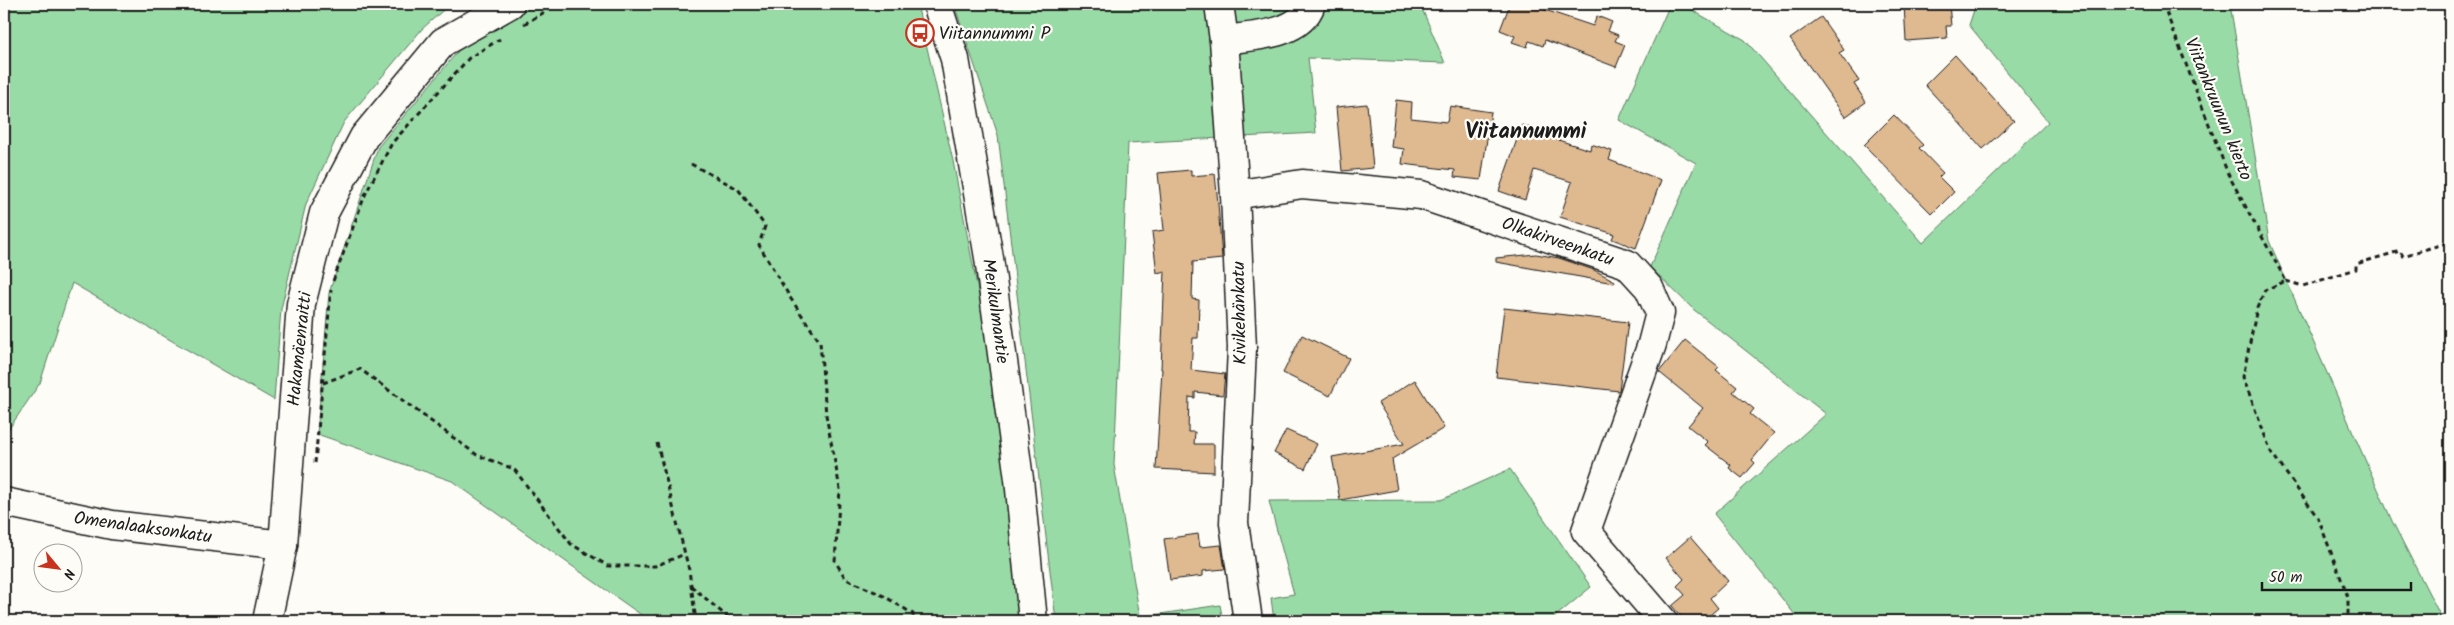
<svg xmlns="http://www.w3.org/2000/svg" width="2454" height="625" viewBox="0 0 2454 625" font-family="Kalam,sans-serif">
	<style>
		.green { fill: #99dba6; stroke: #5a7c61 }
		.building { fill: #dfb990; stroke: #1c1c1c }
		.lines { fill: none; stroke-linecap: round; stroke-linejoin: round }
		.minor-casing { stroke: #1c1c1c; stroke-width: 31 }
		.path { stroke: #1c1c1c; stroke-width: 3; stroke-dasharray: 5 4; stroke-linecap: butt }
		.minor { stroke: #fdfcf7; stroke-width: 28 }
		.labels { text-anchor: middle; stroke-width: 4.5; stroke-linejoin: round; paint-order: stroke }
		.poi-label { font-size: 18px; fill: #1c1c1c; stroke: #fdfcf7; text-anchor: start }
		.street-label { font-size: 18px; fill: #1c1c1c; stroke: #fdfcf7 }
		.district-label { font-size: 22px; font-weight: bold; fill: #1c1c1c; stroke: #fdfcf7 }
	</style>
	<rect width="100%" height="100%" fill="#fdfcf7"/>
	<filter id="ink" filterUnits="userSpaceOnUse"><feTurbulence type="fractalNoise" baseFrequency=".02" numOctaves="2"/><feDisplacementMap in="SourceGraphic" scale="10" xChannelSelector="R" yChannelSelector="G"/><feConvolveMatrix kernelMatrix="1 2 1 2 8 2 1 2 1" color-interpolation-filters="sRGB"/></filter>
	<g filter="url(#ink)">
		<g class="green">
			<polygon points="4,4 450,4 422,29 344,122 306,204 281,309 274,400 72,283 40,383 4,436"/>
			<polygon points="531,4 917,4 953,161 1002,416 1023,621 646,621 647,619 452,481 317,434 329,293 378,147 484,20"/>
			<polygon points="954,4 1420,4 1445,63 1308,58 1316,133 1128,143 1114,465 1140,617 1220,605 1223,621 1056,621 998,135"/>
			<polygon points="1670,4 1681,4 1745,40 1923,243 2048,122 1969,25 1976,4 2230,4 2269,241 2392,521 2443,621 1800,621 1714,514 1826,414 1693,309 1650,267 1696,163 1619,120"/>
			<polygon points="1510,469 1591,587 1550,621 1274,621 1271,598 1294,594 1269,501 1441,500"/>
		</g>
		<g class="building">
			<polygon points="1510,4 1527,4 1593,26 1597,16 1612,22 1608,31 1618,35 1615,41 1625,45 1616,67 1545,40 1543,46 1529,41 1527,47 1512,42 1515,36 1500,30"/>
			<polygon points="1904,4 1949,4 1951,26 1946,26 1947,38 1906,41"/>
			<polygon points="1821,17 1844,50 1839,53 1859,81 1854,84 1866,102 1845,117 1790,39"/>
			<polygon points="1955,55 2014,121 1983,149 1925,85"/>
			<polygon points="1396,100 1412,102 1411,118 1447,122 1450,106 1491,112 1481,180 1454,177 1455,170 1402,164 1404,149 1391,147"/>
			<polygon points="1367,104 1373,168 1342,171 1336,107"/>
			<polygon points="1894,115 1923,145 1919,148 1943,173 1939,177 1954,192 1932,214 1864,145"/>
			<polygon points="1522,125 1556,136 1555,139 1590,150 1591,144 1612,151 1609,160 1661,180 1636,248 1612,239 1614,234 1560,217 1572,182 1534,170 1525,200 1499,191"/>
			<polygon points="1191,170 1191,176 1215,174 1218,203 1222,259 1193,262 1192,299 1199,300 1198,338 1193,338 1191,370 1225,374 1223,395 1195,392 1195,398 1189,397 1188,432 1195,432 1194,444 1214,444 1214,472 1156,469 1162,369 1161,369 1165,271 1157,273 1152,232 1164,230 1158,173"/>
			<polygon points="1536,254 1559,258 1594,270 1615,281 1614,283 1496,262 1496,258"/>
			<polygon points="1504,308 1628,322 1619,391 1496,377"/>
			<polygon points="1302,335 1349,358 1330,396 1283,373"/>
			<polygon points="1685,340 1719,367 1716,370 1737,387 1733,392 1754,409 1750,414 1774,433 1752,460 1755,463 1742,478 1729,468 1731,465 1705,445 1708,442 1688,426 1703,408 1659,372"/>
			<polygon points="1415,380 1444,428 1392,459 1397,490 1340,500 1332,457 1404,444 1378,403"/>
			<polygon points="1286,430 1317,444 1305,469 1274,453"/>
			<polygon points="1198,534 1200,547 1221,545 1225,569 1203,571 1203,576 1170,580 1164,539"/>
			<polygon points="1690,537 1728,581 1710,598 1718,608 1703,621 1685,621 1672,606 1685,595 1677,586 1684,579 1666,558"/>
		</g>
		<g class="lines">
			<defs>
				<g id="minor">
					<polyline points="937,4 955,59 989,258 1019,479 1033,621"/>
					<polyline points="1219,4 1224,40 1235,195 1242,348 1234,523 1248,621"/>
					<path d="M1224,40C1252,36 1300,36 1311,4"/>
					<polyline points="1235,195 1302,184 1421,195 1627,264 1649,288 1660,313 1652,344 1586,531 1663,621"/>
					<polyline points="4,502 112,525 283,545"/>
					<polyline points="267,621 283,545 301,304 324,213 364,137 443,42 510,4"/>
				</g>
			</defs>
			<use href="#minor" class="minor-casing"/>
			<g class="path">
				<polyline points="2163,4 2228,174 2286,281 2265,290 2257,308 2243,377 2271,452 2318,518 2348,597 2348,621"/>
				<polyline points="524,24 558,4"/>
				<polyline points="691,164 738,189 765,226 759,245 791,299 820,342 826,415 840,489 835,561 846,579 884,596 913,614 913,621"/>
				<polyline points="333,281 365,195 392,143 469,58 500,39"/>
				<polyline points="2286,281 2303,286 2356,269 2356,264 2400,251 2403,256 2450,242"/>
				<polyline points="323,383 360,369 477,455 514,469 571,544 608,566 655,566 685,554"/>
				<polyline points="657,443 689,570 696,621"/>
				<polyline points="315,463 331,290"/>
				<polyline points="691,586 732,621"/>
			</g>
			<use href="#minor" class="minor"/>
		</g>
	</g>
	<defs>
		<symbol id="bus-ring" viewBox="-11 -11 22 22"><circle r="9.5" fill="#fdfcf7" stroke="#c8321e" stroke-width="1.5"/><path d="M-5-6H5V4H4V6H2V4H-2V6H-4V4H-5ZM-3.5-4V0h7V-4ZM-3.5 1.2v1.5H-2V1.2ZM2 1.2v1.5H3.5V1.2Z" fill="#c8321e"/></symbol>
	</defs>
	<g fill-rule="evenodd">
		<use href="#bus-ring" x="904" y="17" width="32" height="32"/>
	</g>
	<g class="labels">
		<g class="poi-label">
			<text x="939" y="39">Viitannummi P</text>
		</g>
		<g class="street-label">
			<text transform="translate(2219 109) rotate(68)" y="6">Viitankruunun kierto</text>
			<text transform="translate(1558 241) rotate(19)" y="6">Olkakirveenkatu</text>
			<text transform="translate(996 311) rotate(82)" y="6">Merikulmantie</text>
			<text transform="translate(1239 313) rotate(-91)" y="6">Kivikehänkatu</text>
			<text transform="translate(299 349) rotate(-84)" y="6">Hakamäenraitti</text>
			<text transform="translate(143 527) rotate(8)" y="6">Omenalaaksonkatu</text>
		</g>
		<g class="district-label">
			<text x="1526" y="138">Viitannummi</text>
		</g>
	</g>
	<rect width="2454" height="625" fill="none" stroke="#fdfcf7" stroke-width="20"/>
	<rect x="10" y="10" width="2434" height="605" fill="none" stroke="#1c1c1c" stroke-width="2" filter="url(#ink)"/>
	<g transform="translate(58 568) rotate(119)"><circle r="24" fill="#fdfcf7" stroke="#a3a29f"/>
	<path d="M0-4L9 19L0 12L-9 19Z" fill="#c8321e"/>
	<text y="-8" font-size="14" font-weight="bold" text-anchor="middle" fill="#1c1c1c">N</text>
	</g>
	<path d="M2262 582v8h149v-8" fill="none" stroke="#1c1c1c" stroke-width="2.5"/>
	<text x="2269" y="582" font-size="15" fill="#1c1c1c" stroke="#fdfcf7" stroke-width="4" paint-order="stroke">50 m</text>
</svg>
